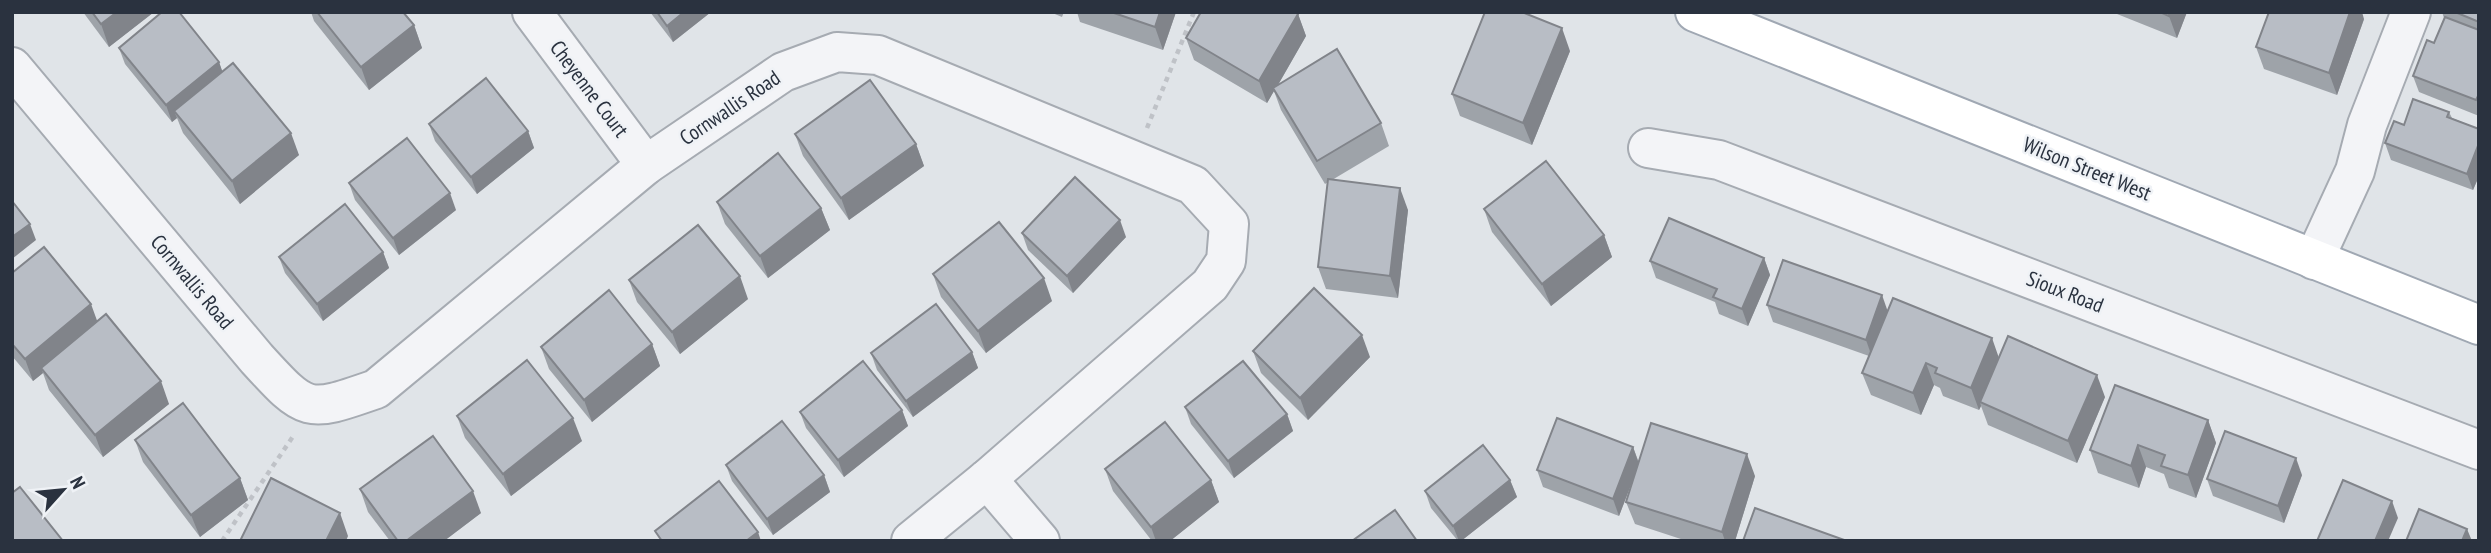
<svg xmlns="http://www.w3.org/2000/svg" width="2491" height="553" viewBox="0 0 2491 553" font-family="'PT Sans Narrow',sans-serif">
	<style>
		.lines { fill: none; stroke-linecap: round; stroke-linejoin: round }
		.minor-casing { stroke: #a6abb2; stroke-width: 42 }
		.major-casing { stroke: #a0a8b3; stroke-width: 42 }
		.path { stroke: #bfc2c7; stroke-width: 4.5; stroke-dasharray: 5 5; stroke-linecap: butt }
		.minor { stroke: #f3f4f7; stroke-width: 38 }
		.major { stroke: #fff; stroke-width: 38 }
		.wall { fill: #9ea3a9 }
		.shaded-wall { fill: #81848a }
		.building { fill: #b8bdc5; stroke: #81848a; stroke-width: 2 }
		.labels { text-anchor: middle; stroke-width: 5; stroke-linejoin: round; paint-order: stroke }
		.street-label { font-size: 21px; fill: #2a323f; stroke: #eff2f6 }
	</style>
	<rect width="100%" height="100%" fill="#e0e4e8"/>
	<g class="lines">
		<defs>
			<g id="minor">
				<polyline points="532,12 646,165"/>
				<path d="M12,67L257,359C307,414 307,413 376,389L646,165L783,72L837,52L878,55L1193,185L1229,224L1226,261L1210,285L987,479L911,541"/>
				<polyline points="1648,148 1719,160 2479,450"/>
				<polyline points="2314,260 2355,171 2367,125 2411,12"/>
				<polyline points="987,479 1040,541"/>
			</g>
			<polyline id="major" points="1695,12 2479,325"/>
		</defs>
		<use href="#minor" class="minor-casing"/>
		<use href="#major" class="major-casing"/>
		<g class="path">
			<polyline points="1147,128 1194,12"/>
			<polyline points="222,541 294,435"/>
		</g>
		<use href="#minor" class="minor"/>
		<use href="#major" class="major"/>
	</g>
	<g class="wall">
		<polygon points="83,12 154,12 109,47"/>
		<polygon points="311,12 403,12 414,25 422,48 369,90 314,21"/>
		<polygon points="650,12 711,12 673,42"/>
		<polygon points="1050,12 1064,12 1062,17"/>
		<polygon points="1077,12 1176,12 1163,50 1080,22"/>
		<polygon points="2112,12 2187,12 2177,38"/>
		<polygon points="2442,12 2479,12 2479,116 2419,92 2413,76 2434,43 2444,18"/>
		<polygon points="1298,14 1306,36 1278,85 1381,123 1389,146 1332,180 1408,210 1398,298 1326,289 1318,267 1328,182 1325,184 1281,110 1274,91 1267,103 1194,60 1186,38"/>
		<polygon points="2364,19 2337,95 2264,69 2256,47"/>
		<polygon points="119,48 219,62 222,71 299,155 240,204 183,133 177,118 172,122 125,64"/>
		<polygon points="1570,51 1532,145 1460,116 1452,94"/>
		<polygon points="2449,112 2452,118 2479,129 2479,176 2473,190 2391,160 2385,143 2404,125"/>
		<polygon points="429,124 528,131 534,148 477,194 435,141"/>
		<polygon points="795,134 916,144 924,166 849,220 803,156"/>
		<polygon points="349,183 456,210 399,255 355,200"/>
		<polygon points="717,202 821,208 830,230 768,278 725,224"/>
		<polygon points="1484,209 1604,235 1612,257 1551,306 1492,232"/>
		<polygon points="1022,233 1126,237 1073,293 1028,250"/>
		<polygon points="383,252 389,268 323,321 285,273 279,257"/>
		<polygon points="1764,258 1770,275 1748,326 1719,314 1715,302 1656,278 1650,261"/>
		<polygon points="12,273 98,322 169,404 103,457 49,390 43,373 33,381 12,356"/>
		<polygon points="933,274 1052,301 986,353 941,297"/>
		<polygon points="629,280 748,299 680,354 637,302"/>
		<polygon points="1767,305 1888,311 1999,358 2105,397 2077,463 1988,425 1981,406 1979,410 1943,396 1940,388 1934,385 1921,415 1871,395 1862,373 1869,356 1773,322"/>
		<polygon points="652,344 660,366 592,422 549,369 541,347"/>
		<polygon points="1253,351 1370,357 1308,420 1261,373"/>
		<polygon points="972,352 978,368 913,417 877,370 871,353"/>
		<polygon points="1185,407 1287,414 1293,431 1234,478 1191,424"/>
		<polygon points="902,410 908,426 844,477 806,428 800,412"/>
		<polygon points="457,416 582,441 511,496 465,438"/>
		<polygon points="2208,420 2216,443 2196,498 2169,488 2164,474 2146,467 2139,488 2098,473 2090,450"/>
		<polygon points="135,440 240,478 248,500 200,537 143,462"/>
		<polygon points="1633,447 1639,463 1755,476 1735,541 1687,541 1635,524 1626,502 1638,466 1619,516 1543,487 1537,470"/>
		<polygon points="726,465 824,475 830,492 773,535 732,481"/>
		<polygon points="1105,469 1211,480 1219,502 1170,541 1152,541 1113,491"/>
		<polygon points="2302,475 2284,523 2213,496 2207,479"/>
		<polygon points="1510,480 1517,497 1461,541 1458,541 1431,508 1425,491"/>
		<polygon points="360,489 481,513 444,541 390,541 368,512"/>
	</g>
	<g class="shaded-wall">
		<polygon points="117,12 154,12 109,47 101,24"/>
		<polygon points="684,12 711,12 673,42 667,26"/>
		<polygon points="1160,12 1176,12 1163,50 1155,27"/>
		<polygon points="2170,12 2187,12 2177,38 2169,16"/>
		<polygon points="2350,12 2362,12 2364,19 2337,95 2329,73"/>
		<polygon points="1298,14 1306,36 1275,90 1273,88 1274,91 1267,103 1259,81"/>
		<polygon points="414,25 422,48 369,90 361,67"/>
		<polygon points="1562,28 1570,51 1532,145 1523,123"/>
		<polygon points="219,62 225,79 174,111 177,118 172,122 166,105"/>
		<polygon points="528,131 534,148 477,194 471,177"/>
		<polygon points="291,133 299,155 240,204 232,181"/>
		<polygon points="2479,143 2479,176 2473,190 2467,174"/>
		<polygon points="916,144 924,166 849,220 841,198"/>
		<polygon points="1400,188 1408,210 1398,298 1390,276"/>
		<polygon points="450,193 456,210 399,255 393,238"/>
		<polygon points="821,208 830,230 768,278 760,256"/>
		<polygon points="1120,220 1126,237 1073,293 1067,276"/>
		<polygon points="30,224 36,240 12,259 12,237"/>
		<polygon points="1604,235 1612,257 1551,306 1542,284"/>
		<polygon points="383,252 389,268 323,321 317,304"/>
		<polygon points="1764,258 1770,275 1748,326 1742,309"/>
		<polygon points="740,276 748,299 680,354 672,332"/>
		<polygon points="1044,278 1052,301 986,353 978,331"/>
		<polygon points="1882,295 1888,312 1872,357 1866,340"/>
		<polygon points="91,304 99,326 41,368 43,373 33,381 25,359"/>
		<polygon points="1362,335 1370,357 1308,420 1300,398"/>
		<polygon points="1992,338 2000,361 1980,402 1981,406 1979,410 1971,388"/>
		<polygon points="652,344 660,366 592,422 584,400"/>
		<polygon points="972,352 978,368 913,417 906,401"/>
		<polygon points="1926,363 1934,385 1921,415 1913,393"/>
		<polygon points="2097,375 2105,397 2077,463 2068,441"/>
		<polygon points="161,381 169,404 103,457 95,435"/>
		<polygon points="902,410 908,426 844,477 838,460"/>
		<polygon points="1287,414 1293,431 1234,478 1228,461"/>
		<polygon points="573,418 582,441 511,496 503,474"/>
		<polygon points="2208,420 2216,443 2196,498 2188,475"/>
		<polygon points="2138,445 2146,467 2139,488 2131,466"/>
		<polygon points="1633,447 1639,464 1619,516 1613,499"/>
		<polygon points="1747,454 1755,476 1735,541 1725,541 1722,532"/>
		<polygon points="2296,458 2302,475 2284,523 2278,506"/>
		<polygon points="824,475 830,492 773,535 767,519"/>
		<polygon points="240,478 248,500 200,537 191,515"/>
		<polygon points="1211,480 1219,502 1170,541 1156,541 1151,527"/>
		<polygon points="1510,480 1517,497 1461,541 1459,541 1453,526"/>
		<polygon points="473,491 481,513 444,541 406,541"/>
		<polygon points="2392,501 2398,518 2388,541 2375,541"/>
		<polygon points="340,513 348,536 346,541 326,541"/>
		<polygon points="2467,529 2472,541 2462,541"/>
		<polygon points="758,532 761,541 746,541"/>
	</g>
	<g class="building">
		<polygon points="92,12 117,12 101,24"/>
		<polygon points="162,12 179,12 219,62 166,105 119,48"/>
		<polygon points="317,12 403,12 414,25 361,67"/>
		<polygon points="657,12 684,12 667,26"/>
		<polygon points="1111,12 1160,12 1155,27"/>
		<polygon points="1201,12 1295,12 1298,14 1259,81 1186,38"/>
		<polygon points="1485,12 1522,12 1562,28 1523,123 1452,94"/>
		<polygon points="2160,12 2170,12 2169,16"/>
		<polygon points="2269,12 2350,12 2329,73 2256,47"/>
		<polygon points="2455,12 2479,12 2479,22"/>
		<polygon points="2445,17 2479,30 2479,94 2476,100 2413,76 2427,40 2434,43"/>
		<polygon points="1337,49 1381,123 1317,161 1273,88"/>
		<polygon points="233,63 291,133 232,181 174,111"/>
		<polygon points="486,78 528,131 471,177 429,124"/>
		<polygon points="870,80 916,144 841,198 795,134"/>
		<polygon points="2413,99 2449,112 2447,117 2479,129 2479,143 2467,174 2385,143 2394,121 2404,125"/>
		<polygon points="407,138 450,193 393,238 349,183"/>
		<polygon points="778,153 821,208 760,256 717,202"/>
		<polygon points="1546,161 1604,235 1542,284 1484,209"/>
		<polygon points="1075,177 1120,220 1067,276 1022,233"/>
		<polygon points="1328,179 1400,188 1390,276 1318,267"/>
		<polygon points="12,201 30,224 12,237"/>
		<polygon points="345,204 383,252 317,304 279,257"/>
		<polygon points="1669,218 1764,258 1742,309 1713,297 1717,289 1650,261"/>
		<polygon points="999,222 1044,278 978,331 933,274"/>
		<polygon points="698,225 740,276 672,332 629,280"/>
		<polygon points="44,247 91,304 25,359 12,344 12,273"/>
		<polygon points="1783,260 1882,295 1866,340 1767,305"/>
		<polygon points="1314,288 1362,335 1300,398 1253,351"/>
		<polygon points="609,290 652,344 584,400 541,347"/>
		<polygon points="1893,298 1992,338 1971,388 1935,373 1937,368 1926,363 1913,393 1862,373"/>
		<polygon points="936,304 972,352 906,401 871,353"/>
		<polygon points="106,314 161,381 95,435 41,368"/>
		<polygon points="2008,336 2097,375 2068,441 1980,402"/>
		<polygon points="527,360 573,418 503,474 457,416"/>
		<polygon points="863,361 902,410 838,460 800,412"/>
		<polygon points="1243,361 1287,414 1228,461 1185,407"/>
		<polygon points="2115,385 2208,420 2188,475 2161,466 2165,455 2138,445 2131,466 2090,450"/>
		<polygon points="183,403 240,478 191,515 135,440"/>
		<polygon points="1557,418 1633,447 1613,499 1537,470"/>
		<polygon points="782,421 824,475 767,519 726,465"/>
		<polygon points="1165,422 1211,480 1151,527 1105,469"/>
		<polygon points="1651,423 1747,454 1722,532 1626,502"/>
		<polygon points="2225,431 2296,458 2278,506 2207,479"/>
		<polygon points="433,436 473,491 406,541 398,541 360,489"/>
		<polygon points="1483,445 1510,480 1453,526 1425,491"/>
		<polygon points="271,478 340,513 326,541 240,541"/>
		<polygon points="2343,480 2392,501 2375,541 2317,541"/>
		<polygon points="719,481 758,532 746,541 662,541 655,531"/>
		<polygon points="20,487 63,541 12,541 12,493"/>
		<polygon points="1755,508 1847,541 1743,541"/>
		<polygon points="2419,509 2467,529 2462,541 2406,541"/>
		<polygon points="1395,510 1417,541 1352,541"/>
	</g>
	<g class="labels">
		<g class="street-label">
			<text transform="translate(589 89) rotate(53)" y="7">Cheyenne Court</text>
			<text transform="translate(730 108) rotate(-34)" y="7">Cornwallis Road</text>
			<text transform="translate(2087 169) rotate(22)" y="7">Wilson Street West</text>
			<text transform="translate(192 282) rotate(50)" y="7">Cornwallis Road</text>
			<text transform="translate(2065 292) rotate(21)" y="7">Sioux Road</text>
		</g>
	</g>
	<rect width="2491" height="553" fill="none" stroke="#2a323f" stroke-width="28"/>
	<g transform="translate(63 490) rotate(63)" stroke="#eff2f6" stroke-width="5" paint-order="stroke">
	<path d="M0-5L12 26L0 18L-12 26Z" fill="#2a323f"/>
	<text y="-10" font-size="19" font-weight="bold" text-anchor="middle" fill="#2a323f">N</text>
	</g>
</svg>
